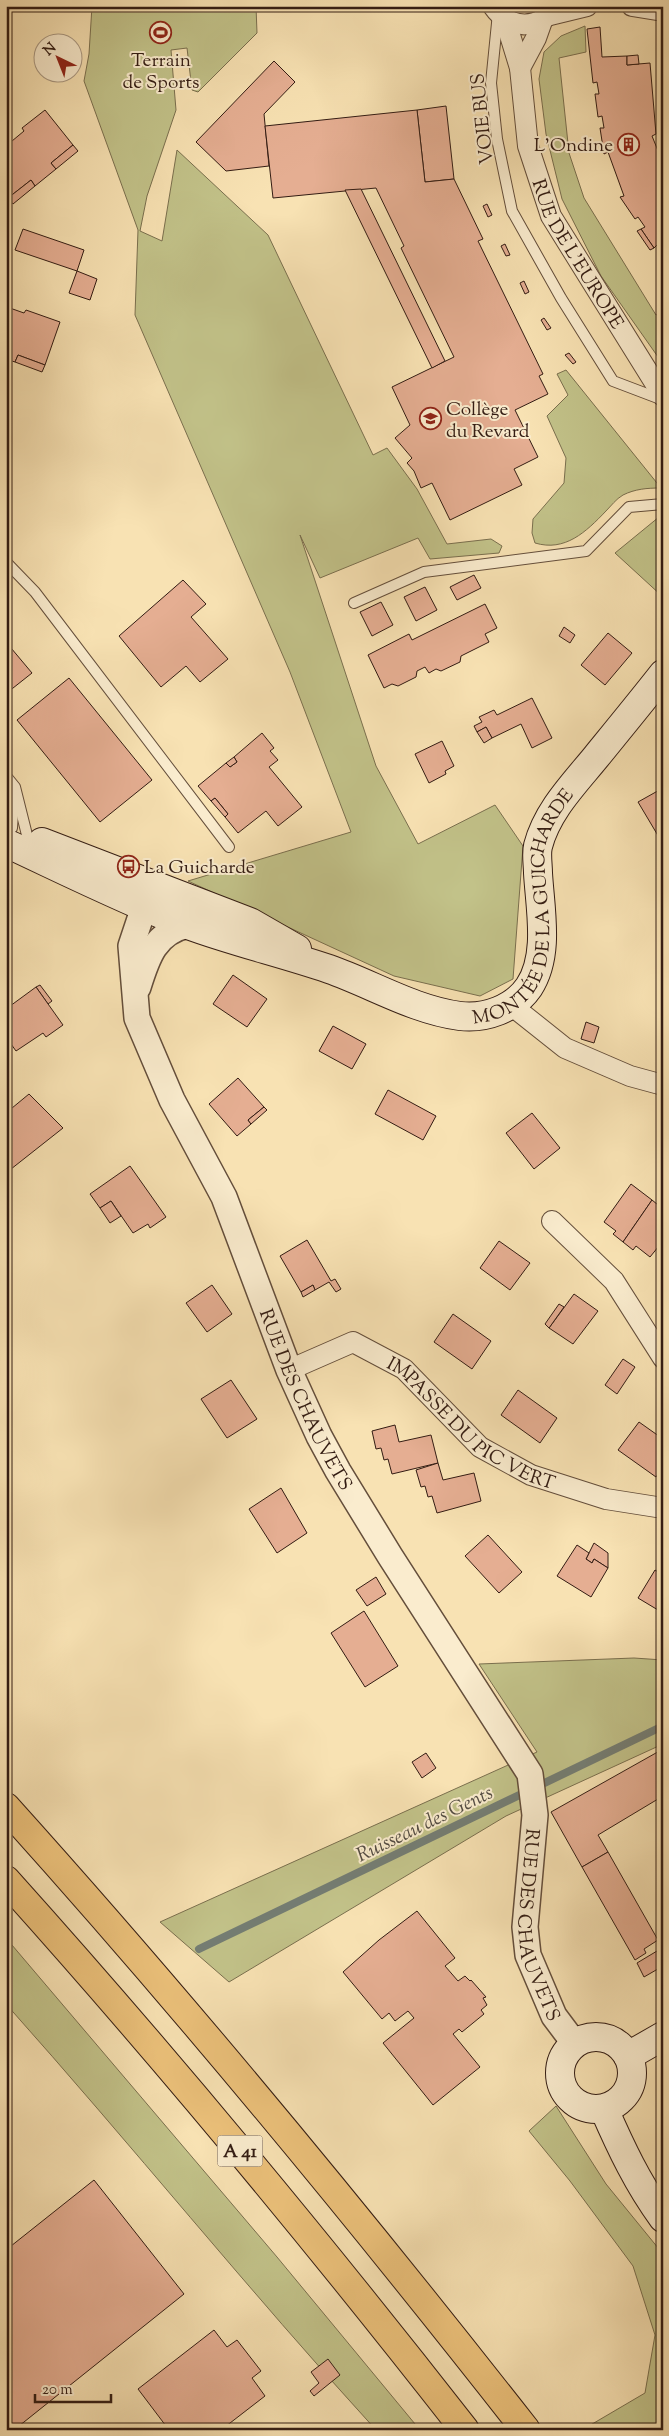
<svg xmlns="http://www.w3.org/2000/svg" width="669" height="2436" viewBox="0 0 669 2436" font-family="'Sorts Mill Goudy',serif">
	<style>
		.green { fill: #c2c289; stroke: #7a6f4e }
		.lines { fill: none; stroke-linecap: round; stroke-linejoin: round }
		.stream { stroke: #747d73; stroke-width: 8 }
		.building { fill: #e5ae92; stroke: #331c13 }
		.service-casing { stroke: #644e3b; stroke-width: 12 }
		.minor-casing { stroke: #644e3b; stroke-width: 22 }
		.tertiary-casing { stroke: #644e3b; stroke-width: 28 }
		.secondary-casing { stroke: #331c13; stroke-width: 30 }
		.motorway-casing { stroke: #331c13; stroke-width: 30 }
		.service { stroke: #faecce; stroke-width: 10 }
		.minor { stroke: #faecce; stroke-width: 20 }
		.tertiary { stroke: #faecce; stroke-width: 25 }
		.secondary { stroke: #faecce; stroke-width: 28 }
		.motorway { stroke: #ecc17a; stroke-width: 28 }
		.labels { text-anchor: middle; stroke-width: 4; stroke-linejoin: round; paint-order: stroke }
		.shield { fill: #faecce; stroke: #6f5a4b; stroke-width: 1 }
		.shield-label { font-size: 18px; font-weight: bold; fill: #331c13 }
		.poi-label { font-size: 19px; fill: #331c13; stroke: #faecce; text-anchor: start }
		.street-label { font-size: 19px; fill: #331c13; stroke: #faecce }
		.water-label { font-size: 20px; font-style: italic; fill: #534c43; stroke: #faecce }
	</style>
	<rect width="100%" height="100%" fill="#f8e2b3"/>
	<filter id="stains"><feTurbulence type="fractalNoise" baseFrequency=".004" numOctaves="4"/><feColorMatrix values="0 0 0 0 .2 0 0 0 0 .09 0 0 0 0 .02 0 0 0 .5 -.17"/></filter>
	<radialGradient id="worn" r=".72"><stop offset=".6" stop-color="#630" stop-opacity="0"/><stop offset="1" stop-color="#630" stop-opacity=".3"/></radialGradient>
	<g class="green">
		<polygon points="92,6 256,6 257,33 198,92 192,90 187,48 171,50 176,110 147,196 140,231 162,241 177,150 268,235 373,455 387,448 417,489 447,544 491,539 502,546 499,553 430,559 418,538 320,578 300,535 376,766 418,844 495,805 523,846 513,979 480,996 394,976 188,881 351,832 290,672 135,315 138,230 84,81 89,54"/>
		<polygon points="585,26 586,52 559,58 569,153 584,198 656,315 663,311 663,364 601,276 562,199 546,134 539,79 544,52 561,36"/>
		<path d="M566,370L661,488C647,488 635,489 623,495C616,499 611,506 606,511C586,532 565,552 535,543L532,533L533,519L564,483L566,458L547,416L568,395L557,374Z"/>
		<polygon points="659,517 663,518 663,597 615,553"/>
		<polygon points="634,1658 663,1660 663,1744 506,1816 229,1982 160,1922 537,1752 479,1664"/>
		<path d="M6,1938L277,2257L420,2430H376C249,2291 131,2144 6,2004Z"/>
		<polygon points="556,2106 606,2184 663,2254 663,2430 582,2430 645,2393 655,2335 633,2266 570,2181 529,2131"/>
	</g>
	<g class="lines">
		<polyline class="stream" points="199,1949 663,1726"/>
	</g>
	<g class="building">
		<polygon points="600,27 602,57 627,56 627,65 650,63 656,134 652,136 663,163 663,254 657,245 654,248 641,229 645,227 638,217 635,219 620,197 624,196 608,152 604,154 600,128 604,128 602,116 598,117 595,94 599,94 597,82 593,83 587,29"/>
		<polygon points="638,55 639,64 627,65 627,56"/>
		<polygon points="274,61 295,82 264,114 269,166 226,171 196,142"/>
		<polygon points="446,106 454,179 425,182 417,110"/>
		<polygon points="45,110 73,145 51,163 56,169 35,186 31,180 8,198 6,196 6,146 24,131 22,128"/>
		<polygon points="417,110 425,182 454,179 483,239 478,241 543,374 539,376 548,394 515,410 538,457 514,469 522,485 450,520 432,483 421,488 414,471 407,463 412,458 395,438 410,425 392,387 454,357 401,248 404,246 376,188 273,198 265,126"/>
		<polygon points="73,145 78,151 56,169 51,163"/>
		<polygon points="31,180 35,186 13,204 8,198"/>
		<polygon points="361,189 445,361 432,368 345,190"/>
		<polygon points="487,204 492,215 488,217 483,206"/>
		<polygon points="23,229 84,250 77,271 15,250"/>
		<polygon points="641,229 654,248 650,250 637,231"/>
		<polygon points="505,244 510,255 506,256 501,246"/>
		<polygon points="77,271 97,279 90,300 69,293"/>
		<polygon points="524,281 529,292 525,294 520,283"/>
		<polygon points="6,303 7,307 24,313 26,310 60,322 45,365 18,355 15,362 6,359"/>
		<polygon points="544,318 551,328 547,330 541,320"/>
		<polygon points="569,353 576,362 573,364 565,355"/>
		<polygon points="18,355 45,365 42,372 15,362"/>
		<polygon points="474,575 481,588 457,600 450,587"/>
		<polygon points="183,580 206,604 191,617 228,659 200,682 186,666 161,687 119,636"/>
		<polygon points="425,587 437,610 416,621 404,597"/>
		<polygon points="381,602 393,625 372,636 360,612"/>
		<polygon points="485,604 497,628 485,634 489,642 461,656 460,662 441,671 436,669 429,673 425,667 417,671 416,677 398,686 392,684 384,688 368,655 409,634 412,640"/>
		<polygon points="564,627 575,635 570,643 559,636"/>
		<polygon points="608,633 632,653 605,685 581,665"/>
		<polygon points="6,642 32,673 8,692 6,690"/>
		<polygon points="69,678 152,780 100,822 17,720"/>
		<polygon points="532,698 552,738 532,748 521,724 492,738 486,727 477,732 474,726 482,722 479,717 494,710 497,715"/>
		<polygon points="486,727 492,738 484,743 477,732"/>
		<polygon points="262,733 274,748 270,751 278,760 269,767 302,807 278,826 266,811 238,833 225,817 228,814 215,798 211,801 198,786 226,763 230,767 237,762 234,757"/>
		<polygon points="442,741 454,766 445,771 446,774 429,783 415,754"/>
		<polygon points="234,757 237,762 230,767 226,763"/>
		<polygon points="663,788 663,844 638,802"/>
		<polygon points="215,798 228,814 225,817 211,801"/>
		<polygon points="233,975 267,999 247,1027 213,1004"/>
		<polygon points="40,985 52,1001 48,1004 36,987"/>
		<polygon points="36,987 63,1025 46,1037 43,1033 16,1051 6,1037 6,1009"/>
		<polygon points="586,1022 599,1027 594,1043 581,1039"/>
		<polygon points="333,1026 366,1044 352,1069 319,1051"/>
		<polygon points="238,1078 264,1107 248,1120 251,1124 237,1136 209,1104"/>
		<polygon points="388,1090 436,1116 423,1140 375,1114"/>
		<polygon points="29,1094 63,1128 6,1173 6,1113"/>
		<polygon points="264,1107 267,1110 251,1124 248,1120"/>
		<polygon points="532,1113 560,1148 534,1169 506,1133"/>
		<polygon points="130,1166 166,1217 150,1228 148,1224 133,1233 111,1201 100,1208 90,1194"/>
		<polygon points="631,1184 652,1200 623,1242 613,1234 616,1231 604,1222"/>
		<polygon points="652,1200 663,1209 663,1241 650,1257 636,1246 633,1250 623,1242"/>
		<polygon points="111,1201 121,1216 110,1223 100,1208"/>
		<polygon points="307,1240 331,1281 335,1279 341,1289 336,1292 329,1282 315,1290 313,1285 301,1292 280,1256"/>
		<polygon points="499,1241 530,1263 510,1290 480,1268"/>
		<polygon points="212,1285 232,1314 207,1332 186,1303"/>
		<polygon points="313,1285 315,1290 303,1297 301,1292"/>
		<polygon points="574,1294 598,1311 573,1344 549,1328"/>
		<polygon points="559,1304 564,1307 549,1328 545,1324"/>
		<polygon points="453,1314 491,1341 472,1369 434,1342"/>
		<polygon points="623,1359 635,1367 617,1394 605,1385"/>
		<polygon points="231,1380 257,1419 227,1438 201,1399"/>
		<polygon points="518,1390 557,1418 540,1443 501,1415"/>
		<polygon points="639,1422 663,1439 663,1467 656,1477 618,1450"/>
		<polygon points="395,1425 399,1442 431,1435 438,1463 392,1474 388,1459 384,1460 381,1448 376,1449 372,1431"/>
		<polygon points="438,1463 443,1480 474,1473 481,1501 437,1513 432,1496 428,1497 425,1486 421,1487 416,1470"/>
		<polygon points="281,1488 307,1533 277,1553 249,1509"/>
		<polygon points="488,1535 522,1572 499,1593 465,1556"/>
		<polygon points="594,1543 608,1553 608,1568 594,1559 592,1563 586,1559"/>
		<polygon points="577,1545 589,1553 586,1559 592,1563 594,1559 608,1568 591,1597 557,1576"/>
		<polygon points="655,1570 663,1575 663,1613 638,1598"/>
		<polygon points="376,1577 386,1594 367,1606 356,1590"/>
		<polygon points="364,1611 398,1666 365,1687 331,1633"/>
		<polygon points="663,1749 663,1796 598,1835 608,1852 582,1867 551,1812"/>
		<polygon points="426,1753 436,1768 422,1778 412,1762"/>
		<polygon points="608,1852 658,1940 644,1949 646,1953 635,1960 582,1867"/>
		<polygon points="417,1911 455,1958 445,1966 458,1981 465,1976 470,1981 471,1980 486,1997 483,1998 487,2005 481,2010 484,2014 462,2032 459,2029 453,2034 480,2067 433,2105 383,2043 414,2018 408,2011 395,2021 389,2013 382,2019 343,1972 379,1940"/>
		<polygon points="657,1951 663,1959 663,1966 644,1977 637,1963"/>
		<polygon points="94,2180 184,2294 14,2430 6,2430 6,2250"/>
		<polygon points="214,2330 227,2347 237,2340 261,2371 252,2378 265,2396 221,2430 169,2430 138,2389"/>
		<polygon points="328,2359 340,2375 314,2396 310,2391 319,2383 311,2372"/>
	</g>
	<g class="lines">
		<defs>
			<g id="service">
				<polyline points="498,13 491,83 497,139 512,211 561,298 613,381 663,400"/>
				<polyline points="6,562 35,592 229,847"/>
				<polyline points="354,603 424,572 586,551 629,507 663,504"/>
				<polyline points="6,776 15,787 27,835"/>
				<polyline points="12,828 14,798"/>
			</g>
			<g id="minor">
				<path d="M493,6C510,31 540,30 556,6"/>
				<polyline points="632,6 663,11"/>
				<polyline points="550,15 587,6"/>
				<path id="s1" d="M505,19L520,68L528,146L551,216L663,396"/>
				<polyline points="520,68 536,38 542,21"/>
				<polyline points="511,1005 565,1048 630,1076 663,1085"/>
				<polyline points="552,1221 614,1281 663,1358"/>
				<path id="s2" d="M289,1370L353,1342L404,1369L480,1447L531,1475L606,1499L663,1508"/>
			</g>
			<g id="tertiary">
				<path id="s3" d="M162,901L144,907L131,946L137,1018L172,1100L224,1197L289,1370L319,1436L338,1471L390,1556L530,1774L535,1815L525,1927L528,1955L554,2016L575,2044"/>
				<path d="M138,987C147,958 155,932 188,925"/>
			</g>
			<g id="secondary">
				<polyline points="42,842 250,922 297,949"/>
				<path id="s4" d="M6,843C66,871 126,901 188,925C234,942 282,953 329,969C372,984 414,1010 460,1016C485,1019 514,1009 529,987C550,955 540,909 538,873C538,865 536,854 538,846C547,811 574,784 596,757C618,730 641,702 663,674"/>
				<circle cx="596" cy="2073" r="36"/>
				<polyline points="628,2056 663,2036"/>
				<path d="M604,2109C621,2148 638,2184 663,2218"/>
			</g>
			<g id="motorway">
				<path d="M6,1807C187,2008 359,2217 526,2430"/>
				<path d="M6,1880C166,2058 318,2242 465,2430"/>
			</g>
		</defs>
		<use href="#service" class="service-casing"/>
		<use href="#minor" class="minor-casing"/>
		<use href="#tertiary" class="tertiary-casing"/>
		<use href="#secondary" class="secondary-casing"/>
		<use href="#motorway" class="motorway-casing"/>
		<use href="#service" class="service"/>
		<use href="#minor" class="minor"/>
		<use href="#tertiary" class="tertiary"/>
		<use href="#secondary" class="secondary"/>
		<use href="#motorway" class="motorway"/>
	</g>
	<defs>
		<symbol id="stadium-ring" viewBox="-11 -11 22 22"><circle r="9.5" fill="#faecce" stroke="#8f2418" stroke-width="1.5"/><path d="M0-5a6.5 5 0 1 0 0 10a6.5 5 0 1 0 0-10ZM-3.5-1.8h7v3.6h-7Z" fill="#8f2418"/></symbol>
		<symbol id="building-ring" viewBox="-11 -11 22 22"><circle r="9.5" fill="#faecce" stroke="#8f2418" stroke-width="1.5"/><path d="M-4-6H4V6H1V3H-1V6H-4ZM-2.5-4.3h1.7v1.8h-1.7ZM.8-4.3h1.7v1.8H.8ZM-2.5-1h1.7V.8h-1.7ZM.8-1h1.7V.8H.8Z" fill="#8f2418"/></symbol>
		<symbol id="school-ring" viewBox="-11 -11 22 22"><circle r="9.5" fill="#faecce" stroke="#8f2418" stroke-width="1.5"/><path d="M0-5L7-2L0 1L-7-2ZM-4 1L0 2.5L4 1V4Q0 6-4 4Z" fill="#8f2418"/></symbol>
		<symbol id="bus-ring" viewBox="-11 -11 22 22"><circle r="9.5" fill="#faecce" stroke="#8f2418" stroke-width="1.5"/><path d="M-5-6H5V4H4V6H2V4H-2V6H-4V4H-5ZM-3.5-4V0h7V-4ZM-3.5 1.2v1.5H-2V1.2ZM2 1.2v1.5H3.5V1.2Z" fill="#8f2418"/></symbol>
	</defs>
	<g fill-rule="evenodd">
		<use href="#stadium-ring" x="148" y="20" width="25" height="25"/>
		<use href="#building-ring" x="616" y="132" width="25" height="25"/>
		<use href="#school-ring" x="418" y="406" width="25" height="25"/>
		<use href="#bus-ring" x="116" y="854" width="25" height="25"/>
	</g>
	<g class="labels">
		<rect class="shield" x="217.5" y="2135.5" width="45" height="31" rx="4"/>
		<g class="shield-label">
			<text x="240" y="2157">A 41</text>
		</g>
		<g class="poi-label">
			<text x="161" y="66" text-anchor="middle">Terrain<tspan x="161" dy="22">de Sports</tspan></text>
			<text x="613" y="151" text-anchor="end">L'Ondine</text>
			<text x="446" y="415">Collège<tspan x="446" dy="22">du Revard</tspan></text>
			<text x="144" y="873">La Guicharde</text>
		</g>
		<g class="street-label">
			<text transform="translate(481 119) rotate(-96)" y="7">VOIE BUS</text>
			<text dy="7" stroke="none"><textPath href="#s1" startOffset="249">RUE DE L'EUROPE</textPath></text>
			<text dy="7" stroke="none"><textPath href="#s4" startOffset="636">MONTÉE DE LA GUICHARDE</textPath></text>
			<text dy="7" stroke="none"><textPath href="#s3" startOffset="550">RUE DES CHAUVETS</textPath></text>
			<text dy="7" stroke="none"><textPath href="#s2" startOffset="215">IMPASSE DU PIC VERT</textPath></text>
			<text dy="7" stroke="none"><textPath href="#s3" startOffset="1141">RUE DES CHAUVETS</textPath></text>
		</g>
		<g class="water-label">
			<text transform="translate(424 1823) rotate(-26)" y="7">Ruisseau des Gents</text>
		</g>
	</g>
	<rect width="669" height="2436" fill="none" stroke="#f8e2b3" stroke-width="25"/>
	<rect x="8" y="8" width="654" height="2421" fill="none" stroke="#331c13" stroke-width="2.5"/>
	<rect x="12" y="12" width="644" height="2411" fill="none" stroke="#331c13"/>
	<g transform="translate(58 58) rotate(317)"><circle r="24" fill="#faecce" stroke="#aa9983"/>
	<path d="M0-4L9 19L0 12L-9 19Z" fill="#8f2418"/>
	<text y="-8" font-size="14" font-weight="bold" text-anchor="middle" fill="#331c13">N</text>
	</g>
	<path d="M35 2394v8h76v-8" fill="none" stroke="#331c13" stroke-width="2.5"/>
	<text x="42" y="2394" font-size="15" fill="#331c13" stroke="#faecce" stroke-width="4" paint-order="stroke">20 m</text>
	<rect width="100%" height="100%" filter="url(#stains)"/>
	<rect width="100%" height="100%" fill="url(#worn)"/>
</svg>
